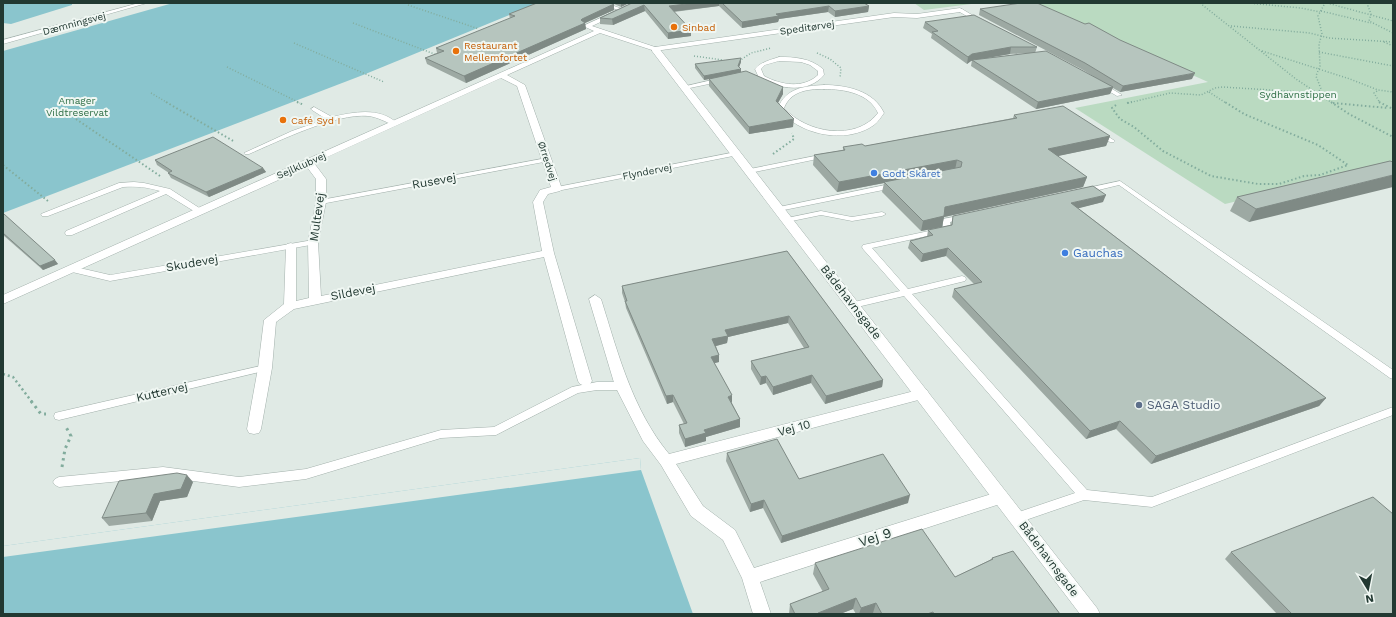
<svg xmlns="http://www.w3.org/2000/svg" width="1396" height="617" viewBox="0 0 1396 617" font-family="'Work Sans',sans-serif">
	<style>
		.green { fill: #badac1 }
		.water { fill: #8ac5cd }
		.pier { fill: #e0eae5 }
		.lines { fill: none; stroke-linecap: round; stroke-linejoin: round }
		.service-casing { stroke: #a3b1ac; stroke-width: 1 }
		.minor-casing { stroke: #a3b1ac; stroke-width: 1 }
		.tertiary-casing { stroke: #a3b1ac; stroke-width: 1 }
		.path-far3 { stroke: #82ac9d; stroke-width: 1.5; stroke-dasharray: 1 2; stroke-linecap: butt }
		.path-far2 { stroke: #82ac9d; stroke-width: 2; stroke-dasharray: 1.5 2.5; stroke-linecap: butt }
		.path-far1 { stroke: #82ac9d; stroke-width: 2.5; stroke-dasharray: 2 3; stroke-linecap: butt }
		.path { stroke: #82ac9d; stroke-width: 3; stroke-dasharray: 2.5 4; stroke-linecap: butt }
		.service { fill: #fff; fill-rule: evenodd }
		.minor { fill: #fff; fill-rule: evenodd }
		.tertiary { fill: #fff; fill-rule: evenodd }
		.wall { fill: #9da9a3; fill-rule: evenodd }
		.shaded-wall { fill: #7f8a85 }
		.building { fill: #b6c5be; stroke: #7f8a85 }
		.food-dot { fill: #e8710a; stroke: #f0f7f3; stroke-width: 1.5 }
		.shop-dot { fill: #3f7fe0; stroke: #f0f7f3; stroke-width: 1.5 }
		.service-dot { fill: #5c6f8a; stroke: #f0f7f3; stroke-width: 1.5 }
		.labels { text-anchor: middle; stroke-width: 4; stroke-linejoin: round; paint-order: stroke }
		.far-street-label { font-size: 10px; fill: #223932; stroke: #f0f7f3 }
		.far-food-label { font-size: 10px; fill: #c56008; stroke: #f0f7f3; text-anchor: start }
		.far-park-label { font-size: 10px; fill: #2e6e45; stroke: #f0f7f3 }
		.far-shop-label { font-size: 10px; fill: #366cbe; stroke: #f0f7f3; text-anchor: start }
		.street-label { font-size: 12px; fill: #223932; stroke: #f0f7f3 }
		.shop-label { font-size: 12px; fill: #366cbe; stroke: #f0f7f3; text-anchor: start }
		.service-label { font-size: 12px; fill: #4e5e75; stroke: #f0f7f3; text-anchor: start }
		.near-street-label { font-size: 14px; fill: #223932; stroke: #f0f7f3 }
	</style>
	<rect width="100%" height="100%" fill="#e0eae5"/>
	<g class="green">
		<polygon points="914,3 979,3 924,10"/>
		<polygon points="1031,3 1393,3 1393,176 1377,168 1225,204 1075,108 1208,82"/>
	</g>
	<g class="water">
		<polygon points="3,3 72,3 72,5 11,24 3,23"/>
		<polygon points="173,3 539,3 363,75 3,213 3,51"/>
		<polygon points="640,458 641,470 693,614 3,614 3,546"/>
	</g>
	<polygon class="pier" points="640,458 641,470 3,557 3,546"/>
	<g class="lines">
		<defs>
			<g id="service">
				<polygon points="139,3 147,3 3,44 3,40"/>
				<polygon points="599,3 606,3 625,10 621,11"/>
				<polygon points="958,9 962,9 982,21 977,22 958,11"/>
				<path d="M779,57C795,57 810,58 823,69L824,75C808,94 779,89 759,78L755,69C761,62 770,60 779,57ZM779,61L801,62L810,65L818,71V75C803,89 781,85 764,76L761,69L765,65Z"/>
				<polygon points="721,78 724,80 723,81 685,89 682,87"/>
				<polygon points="1100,84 1104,84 1122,95 1117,96 1100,86"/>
				<path d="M824,85C847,85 874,91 884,113C881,117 878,122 874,125C846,145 798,135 778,108C786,88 804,86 824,85ZM824,89C844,89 869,93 878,113C856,142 806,133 784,108C791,91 807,89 824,89Z"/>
				<path d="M314,107L332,117C354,112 379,107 397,123L394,125C385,122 378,117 368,116C336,113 279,141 249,154H245L244,153L292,131L326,119L312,110L311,109Z"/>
				<polygon points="1099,131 1101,132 1115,141 1114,142 1110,142 1097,134 1096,133"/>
				<polygon points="736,152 738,153 738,155 557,191 553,189 557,187"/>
				<polygon points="825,154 828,156 827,157 750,173 746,171 750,169"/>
				<polygon points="547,158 549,159 549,161 321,204 317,202 321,200"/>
				<polygon points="1120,181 1393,370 1393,379 1390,378 1119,185 1086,193 1082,191 1083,189"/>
				<path d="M134,182L144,183L170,189L204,211L200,213H197L166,194L72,235H66L65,233L66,231L160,191C147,187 136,186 123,187L48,216H42L41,214L119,183Z"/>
				<polygon points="895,183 899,185 898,187 779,211 775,209 779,207"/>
				<polygon points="821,211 852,217 882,212 886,214 882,216 852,221 821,215 787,222 783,220 787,218"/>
				<polygon points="964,215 968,217 967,219 950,222 950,231 872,248 908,289 962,276 965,277 966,279 965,281 912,294 1087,490 1152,497 1393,407 1393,415 1152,507 1084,500 1017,523 1013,522 1011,518 1013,514 1075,493 904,296 853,308 849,305 850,303 900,291 863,249 862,247 863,245 943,228 943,219"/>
				<polygon points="313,240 316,240 317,242 316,244 110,281 68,271 67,269 71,266 110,275"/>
				<polygon points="265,365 268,366 270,368 268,370 59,420 55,419 54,416 55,413 59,412"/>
				<polygon points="597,382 622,382 626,383 627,386 626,389 622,390 597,390 578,393 496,435 441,438 306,479 239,487 163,477 59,487 55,485 53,482 55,479 59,477 163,467 239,477 306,469 441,430 494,427 572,387"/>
			</g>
			<g id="minor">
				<path d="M633,3H641L592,26L655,47L894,13L917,14L960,8L963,10L960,12L917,18L894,17L655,51L600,33L507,75L525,85L562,189L560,191L548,194L543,202L554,253L592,381L590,384L585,386L580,384L578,381L544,257L294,309L276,322L272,368L261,429L259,433L254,434L249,433L247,429L258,368L264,320L284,304L286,246L287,244L291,243L296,246V301L309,298L308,242L316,202V179L307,167L3,304V295L594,31L583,26ZM501,78L517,86L551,187L540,190L533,202L542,251L321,296L318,242L326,202V179L314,163Z"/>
				<path d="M595,295L601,299C618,353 632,409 669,454L922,389L927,390L929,394L927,398L922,399L676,464L703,506L735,530L754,568L1001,491L1006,492L1009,497L1006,502L760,582L771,614H753L742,578L723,540L691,516L661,465L643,441L615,386L589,299Z"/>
			</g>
			<polygon id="tertiary" points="652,47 658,47 1097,608 1100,614 1080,614 652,51"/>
		</defs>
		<use href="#service" class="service-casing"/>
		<use href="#minor" class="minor-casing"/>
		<use href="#tertiary" class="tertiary-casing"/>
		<g class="path-far3">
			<polyline points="1200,3 1296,79 1332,103"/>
			<polyline points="1248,3 1301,8 1320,12"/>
			<polyline points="1327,3 1393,21"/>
			<polyline points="1370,3 1368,6 1371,14 1369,21 1393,33"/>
			<polyline points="408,5 479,29"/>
			<polyline points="1321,11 1371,23"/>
			<polyline points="353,23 437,55"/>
			<polyline points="1231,26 1310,33 1329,38 1393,42"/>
			<polyline points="1384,42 1393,46"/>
			<polyline points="294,43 384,82"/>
			<polyline points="1262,51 1350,79 1378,90 1393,92"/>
			<polyline points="1319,52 1393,66"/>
			<polyline points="817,53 830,59 841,68 840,78"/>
			<polyline points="694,56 723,60 726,62"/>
			<polyline points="739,61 751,53 771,48"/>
			<polyline points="227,67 300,103"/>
			<polyline points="1377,91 1374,93 1380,103"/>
			<polyline points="1209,92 1226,103"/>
			<polyline points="151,93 168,103"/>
			<polyline points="1128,103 1170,93 1201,95 1215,88 1223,87 1317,93 1321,89 1316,76 1320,66 1319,44 1322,34 1318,16 1325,3"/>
		</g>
		<g class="path-far2">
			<polyline points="166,102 235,142"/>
			<polyline points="297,102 304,105"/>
			<polyline points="1331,102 1349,114 1393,137"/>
			<polyline points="1379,102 1393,109"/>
			<polyline points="1127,103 1132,102"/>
			<polyline points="1333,103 1388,108"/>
			<polyline points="1116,105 1112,108 1120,119 1134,127 1163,151 1211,176 1258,184 1279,184 1304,176 1320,175 1348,165 1318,145 1244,114 1225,102"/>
			<polyline points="76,119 160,176"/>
			<polyline points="773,154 794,139 792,133"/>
			<polyline points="3,165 48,201"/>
		</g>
		<polyline class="path-far1" points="3,374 13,377 32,402"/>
		<g class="path">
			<polyline points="31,401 41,414 46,414"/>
			<polyline points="62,467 65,449 71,436 66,427"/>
		</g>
		<use href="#service" class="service"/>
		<use href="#minor" class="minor"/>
		<use href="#tertiary" class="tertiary"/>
	</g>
	<g class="wall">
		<polygon points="537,3 629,3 621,7 614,4 614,10 585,23 586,29 466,83 427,64 425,58 437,53 436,48 510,19 509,14"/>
		<polygon points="632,3 876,3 866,4 869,6 868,12 835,17 828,12 779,19 778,22 742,28 719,6 674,12 691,36 668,39 645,11 613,25 600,24 600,18"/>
		<path d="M980,9L1192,79L1120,92L1113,88L1110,94L1036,109L971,66L972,60L971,61L967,64L931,38L932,34L923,28L925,22L1037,47L1035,53L1109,86L1083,70L979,15ZM1031,53L977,59L1010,54Z"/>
		<polygon points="741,62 739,67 741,69 741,72 783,87 783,94 778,103 793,127 749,134 709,86 709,79 704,80 695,68 695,64"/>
		<polygon points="1014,115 1110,136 1106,146 1057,156 1087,177 1083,187 944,217 942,227 921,231 882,192 884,183 837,192 813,165 814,155 843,150 843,147 865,146 1013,118"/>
		<polygon points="155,160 263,168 266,172 209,197 171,178 168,173 169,173 157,165"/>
		<polygon points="1390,161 1249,222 1230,211 1237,197"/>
		<polygon points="1103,202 1078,208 1326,398 1319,406 1151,464 1116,429 1086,439 952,297 954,289 974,284 946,256 921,262 908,248 910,241 927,237 928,230 951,225 953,216"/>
		<polygon points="3,215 58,264 43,270 3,235"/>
		<polygon points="787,251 883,380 882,387 825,404 811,383 773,395 766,383 760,385 751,369 751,361 804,348 788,323 728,337 727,343 716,346 719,355 719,362 714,363 732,403 740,419 740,427 706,437 706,441 685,447 679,433 679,425 684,424 673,402 667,404 626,308 625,302 622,293 622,286"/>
		<polygon points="727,453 799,479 908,503 781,543 763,508 750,512 726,461"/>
		<polygon points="193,482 187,497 160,501 152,521 109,526 102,518"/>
		<polygon points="1231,552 1393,614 1277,614 1225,559"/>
		<polygon points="992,558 1060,614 873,614 873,613 871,614 856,614 853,609 840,614 789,614 790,604 823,592 813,574 815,563 955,577 990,560"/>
	</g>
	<g class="shaded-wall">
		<polygon points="621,3 629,3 621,7"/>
		<polygon points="695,3 719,3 719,6 669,12 669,6"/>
		<polygon points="858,3 876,3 858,5"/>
		<polygon points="614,4 614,10 585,23 586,29 466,83 464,76 581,20 582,19"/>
		<polygon points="644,5 645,11 613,25 612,19"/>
		<polygon points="829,6 828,12 779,19 778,22 742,28 742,22 776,14"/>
		<polygon points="869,6 868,12 835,17 835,11"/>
		<polygon points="691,30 691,36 668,39 668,33"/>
		<polygon points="1011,47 1010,54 971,61 967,64 968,57 972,54"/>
		<polygon points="741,58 741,62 738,70 741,69 741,73 704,80 704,76 738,66"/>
		<polygon points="1195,73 1192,79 1120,92 1123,86"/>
		<polygon points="783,87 783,94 775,108 776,101"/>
		<polygon points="1113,87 1110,94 1036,109 1038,102"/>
		<polygon points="794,119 793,127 749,134 749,127"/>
		<polygon points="1110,136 1106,146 1044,159 1048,149"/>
		<polygon points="957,160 955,170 884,182 884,183 837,192 839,182"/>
		<polygon points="263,168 266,172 209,197 206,192"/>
		<polygon points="1393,175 1393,187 1249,222 1256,209"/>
		<polygon points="1087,177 1083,187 944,217 942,227 921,231 923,221 945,207"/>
		<polygon points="1106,195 1103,202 1068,211 1071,203"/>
		<polygon points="948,248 946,256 921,262 923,254"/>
		<polygon points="55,260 58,264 43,270 40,266"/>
		<polygon points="789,316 788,323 728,337 727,343 712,347 712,339 725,330"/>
		<polygon points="719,355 719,362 711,364 711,357"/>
		<polygon points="812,375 811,383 773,395 773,387"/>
		<polygon points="766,376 766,383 760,385 761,377"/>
		<polygon points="883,380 882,387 825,404 826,396"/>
		<polygon points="673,395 673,402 667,404 666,396"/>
		<polygon points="732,395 732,403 728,397"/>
		<polygon points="1326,398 1319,406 1151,464 1156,456"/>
		<polygon points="740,419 740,427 706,437 706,441 685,447 685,439 704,430"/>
		<polygon points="1120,421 1116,429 1086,439 1090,431"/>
		<polygon points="187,475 193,482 187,497 160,501 152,521 146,513 154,494"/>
		<polygon points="910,495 908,503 781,543 782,536"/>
		<polygon points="764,500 763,508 750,512 751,504"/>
		<polygon points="856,598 853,609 840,614 818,614 818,613"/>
		<polygon points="876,603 873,613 871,614 859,614 861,608"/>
	</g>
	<g class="building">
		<polygon points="537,3 610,3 614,4 582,19 581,20 585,23 464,76 425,58 444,51 436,48 515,16 509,14"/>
		<polygon points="632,3 695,3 669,6 691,30 668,33 644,5 612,19 600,18"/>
		<polygon points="722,3 864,3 869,6 835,11 829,6 776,14 779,16 742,22"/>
		<polygon points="1021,3 1037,3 1085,24 1089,23 1120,40 1195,73 1123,86 1085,63 980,9"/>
		<polygon points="974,15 1037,47 1011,47 972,54 968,57 932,32 938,31 925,22"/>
		<polygon points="1046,51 1113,87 1038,102 972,60"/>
		<polygon points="741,58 738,66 741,69 704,76 695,64"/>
		<polygon points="746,71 783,87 776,101 794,119 749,127 709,79"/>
		<polygon points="1063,106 1110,136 1048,149 1087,177 945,207 944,216 923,221 884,182 961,167 962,162 957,160 839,182 814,155 845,150 843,147 862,144 865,146 1017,118 1014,115"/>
		<polygon points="213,137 263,168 206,192 168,173 172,171 155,160"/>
		<polygon points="1390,161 1393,162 1393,175 1256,209 1237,197"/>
		<polygon points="1093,186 1106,195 1071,203 1326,398 1156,456 1120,421 1090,431 954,289 982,282 948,248 923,254 910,241 933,235 928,230 952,225 953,216"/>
		<polygon points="4,214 55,260 40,266 3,233 3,215"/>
		<polygon points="787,251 883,380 826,396 812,375 773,387 766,376 761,377 751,361 809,347 789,316 725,330 728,336 712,339 719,355 711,357 732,395 728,397 740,419 704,430 706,433 685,439 679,425 687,423 673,395 666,396 625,301 627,301 622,286"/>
		<polygon points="777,439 799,479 883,454 910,495 782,536 764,500 751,504 727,453"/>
		<polygon points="177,473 187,475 181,489 154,494 146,513 102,518 119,481"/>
		<polygon points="1373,497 1393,514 1393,614 1292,614 1231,552"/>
		<polygon points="922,529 955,577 993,559 992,558 1013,551 1060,614 934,614 933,612 927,614 882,614 876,603 861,608 856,598 818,613 819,614 795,614 790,604 829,589 815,563"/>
	</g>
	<g class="food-dot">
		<circle cx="674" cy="27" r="4"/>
		<circle cx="456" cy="51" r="4"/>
		<circle cx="283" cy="120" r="4"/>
	</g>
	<g class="shop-dot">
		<circle cx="874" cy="173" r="4"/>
		<circle cx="1065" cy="253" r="4"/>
	</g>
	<circle class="service-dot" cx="1139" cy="405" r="4"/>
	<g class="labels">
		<g class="far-street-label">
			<text transform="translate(74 23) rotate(-15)" y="4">Dæmningsvej</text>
			<text transform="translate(807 27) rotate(-8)" y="4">Speditørvej</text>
			<text transform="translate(548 161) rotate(72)" y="4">Ørredvej</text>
			<text transform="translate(301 165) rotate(-24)" y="4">Sejlklubvej</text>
			<text transform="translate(647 171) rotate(-11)" y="4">Flyndervej</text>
		</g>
		<g class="far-food-label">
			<text x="682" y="31">Sinbad</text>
			<text x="464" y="49">Restaurant<tspan x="464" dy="12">Mellemfortet</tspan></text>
			<text x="291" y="124">Café Syd I</text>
		</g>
		<g class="far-park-label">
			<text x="1298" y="98">Sydhavnstippen</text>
			<text x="77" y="104">Amager<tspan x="77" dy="12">Vildtreservat</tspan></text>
		</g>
		<g class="far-shop-label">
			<text x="882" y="177">Godt Skåret</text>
		</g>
		<g class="street-label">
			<text transform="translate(434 181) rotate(-10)" y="4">Rusevej</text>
			<text transform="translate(317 217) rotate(-82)" y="4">Multevej</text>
			<text transform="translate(192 263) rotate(-10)" y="4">Skudevej</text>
			<text transform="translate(353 292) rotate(-11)" y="4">Sildevej</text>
			<text transform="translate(851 302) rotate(52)" y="4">Bådehavnsgade</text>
			<text transform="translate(162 392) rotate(-13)" y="4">Kuttervej</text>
			<text transform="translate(794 428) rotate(-15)" y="4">Vej 10</text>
			<text transform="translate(1049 559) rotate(53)" y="4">Bådehavnsgade</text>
		</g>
		<g class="shop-label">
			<text x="1073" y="257">Gauchas</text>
		</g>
		<g class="service-label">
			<text x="1147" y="409">SAGA Studio</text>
		</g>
		<g class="near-street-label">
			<text transform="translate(875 537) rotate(-18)" y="5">Vej 9</text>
		</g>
	</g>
	<rect width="1396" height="617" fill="none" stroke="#223932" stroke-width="8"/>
	<g transform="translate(1368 589) rotate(170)" stroke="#f0f7f3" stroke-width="3" paint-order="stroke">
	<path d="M0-3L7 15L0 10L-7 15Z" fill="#223932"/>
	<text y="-6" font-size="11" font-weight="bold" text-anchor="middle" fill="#223932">N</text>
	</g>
</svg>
